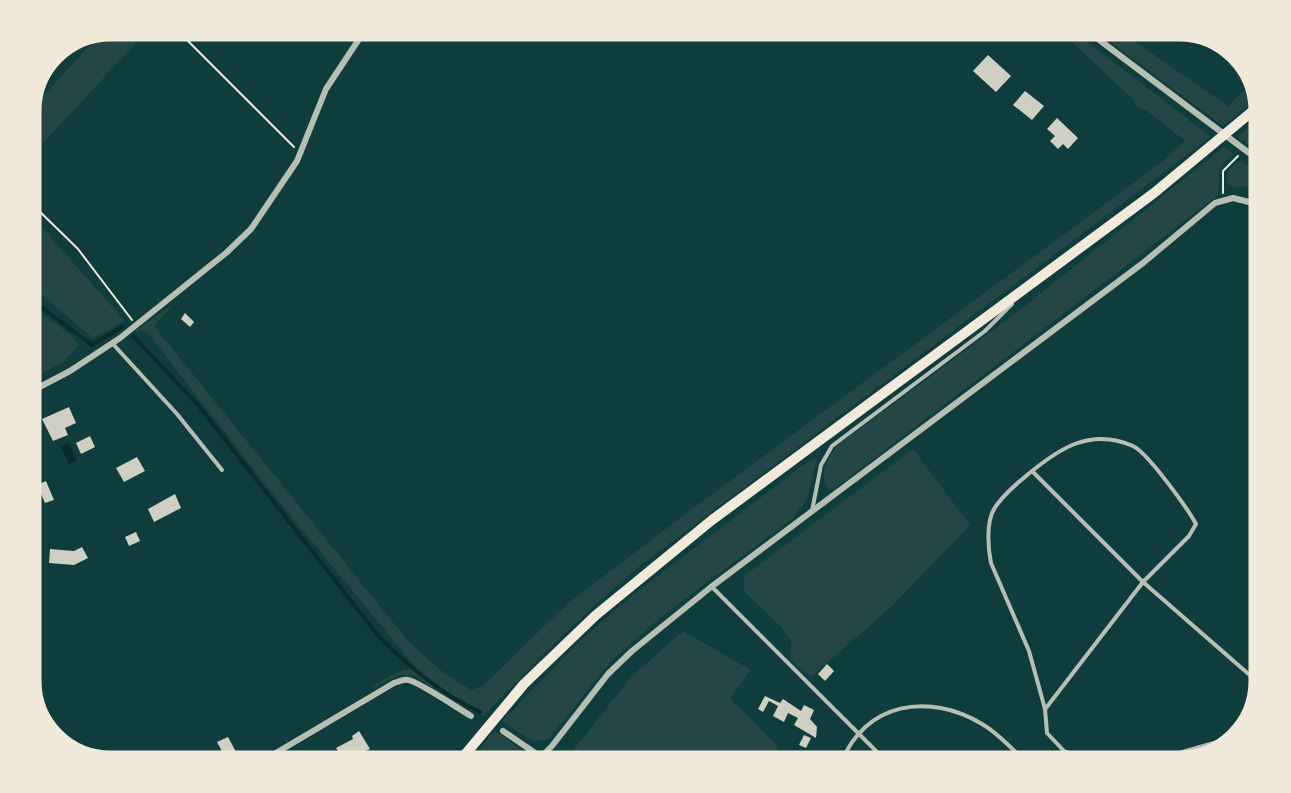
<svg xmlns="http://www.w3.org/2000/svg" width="1291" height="793" viewBox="0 0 1291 793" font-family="'Fira Sans',sans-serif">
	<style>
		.green { fill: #244646 }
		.water { fill: #0a2a2b }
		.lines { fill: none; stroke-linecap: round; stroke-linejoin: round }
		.stream { stroke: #0a2a2b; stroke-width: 4 }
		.building { fill: #cfcfc3 }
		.path { stroke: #f1e9da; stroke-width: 2 }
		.service { stroke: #b8beb3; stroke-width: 4 }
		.minor { stroke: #b8beb3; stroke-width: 6 }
		.primary { stroke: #f1e9da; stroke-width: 10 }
		.rim { fill: none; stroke: #f1e9da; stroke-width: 3 }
	</style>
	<rect width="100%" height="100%" fill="#0f3d3e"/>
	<g class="green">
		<polygon points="112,30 148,30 30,157 30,110 100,35"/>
		<path d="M1059,30H1072L1211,137L641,565C585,612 534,662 484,716L452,702L414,675H399L374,688L372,686L402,670L417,669L272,493L148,333L142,330L134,332L173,304L154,326L408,641L445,674L471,690L483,686L568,603L696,506L1162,162L1185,141L1146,110L1135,106V101Z"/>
		<polygon points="1094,30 1118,30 1228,106 1253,81 1258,98 1223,126"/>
		<polygon points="1261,117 1261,133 1247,144 1237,137"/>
		<path d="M1224,147L1234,154C1209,173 1224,175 1217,196L834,489L828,488C818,474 828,458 837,446L1026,305Z"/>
		<path d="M1240,160L1261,175V194L1247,186L1236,188L1228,184C1224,172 1232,167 1240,160Z"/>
		<polygon points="30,214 125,321 93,338 30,285"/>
		<polygon points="30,305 72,336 78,345 66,360 34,378 30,373"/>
		<polygon points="913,449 970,525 892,606 811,677 790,659 791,641 780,626 744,591 744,576"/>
		<path d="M817,458L807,499L793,518C734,564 669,606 615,658C590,684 572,713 547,740L532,741L502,721L582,639L634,594L810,460Z"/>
		<polygon points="683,631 751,670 730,698 776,745 782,763 563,763 632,676"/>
		<polygon points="494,731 504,736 526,754 525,763 468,763"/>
	</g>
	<polygon class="water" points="69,443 77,460 69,464 61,447"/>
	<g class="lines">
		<g class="stream">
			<polyline points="30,299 92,345 122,327"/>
			<path d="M133,336L198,405L380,638C411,668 441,694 480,712"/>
			<polyline points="568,760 571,763"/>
		</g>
	</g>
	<g class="building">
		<polygon points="988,55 1011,76 996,92 973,71"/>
		<polygon points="1025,91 1044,106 1032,120 1013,105"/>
		<polygon points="1057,118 1078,138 1068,149 1063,144 1058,149 1050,141 1055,136 1047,129"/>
		<polygon points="185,313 194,322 190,327 181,319"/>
		<polygon points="69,407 76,423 65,428 68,435 53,441 42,419"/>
		<polygon points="90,436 95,447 81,454 76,443"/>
		<polygon points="137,457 145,471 124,482 116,468"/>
		<polygon points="46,481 54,500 45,503 37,485"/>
		<polygon points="175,494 181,508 154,522 148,509"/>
		<polygon points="136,532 140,541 129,546 125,537"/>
		<polygon points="82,547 88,558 74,565 49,563 50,549 74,551"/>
		<polygon points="827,664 834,671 825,681 818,674"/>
		<polygon points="765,696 780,703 783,699 801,711 804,705 814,710 810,719 817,727 816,738 794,725 798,718 788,713 784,722 773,716 778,706 769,701 763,712 758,709"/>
		<polygon points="359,731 370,749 344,761 336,748 353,739 352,736"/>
		<polygon points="804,735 811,738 806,748 799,745"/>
		<polygon points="228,737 242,763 228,763 217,742"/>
	</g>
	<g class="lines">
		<g class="path">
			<polyline points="177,30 294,147"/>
			<polyline points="1251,145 1261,138"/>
			<polyline points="1223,193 1223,171 1238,156"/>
			<polyline points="30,202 78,249 132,320"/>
		</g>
		<g class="service">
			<polyline points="112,343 177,414 222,470"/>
			<path d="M1032,471L1143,582L1189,536L1196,524C1188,509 1147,452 1133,446C1090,427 1058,449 1026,476C1015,485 1002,496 994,509C986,523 988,548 991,563L1029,651L1045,709L1047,733L1064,751L1094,763"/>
			<polyline points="812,511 821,465 832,446 985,331 1012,304"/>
			<polyline points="712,587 888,763"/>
			<polyline points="1046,708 1143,582 1260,684"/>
			<path d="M841,763C865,702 929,692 982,724C998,733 1013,750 1027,763"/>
			<polyline points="1010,763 1018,754"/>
			<polyline points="1144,763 1235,737"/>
		</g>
		<g class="minor">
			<polyline points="1086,30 1261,162"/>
			<polyline points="30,392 70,371 120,338 226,253 251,229 297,161 326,89 365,30"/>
			<polyline points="503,731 541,757"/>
			<path d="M259,763L394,683C398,682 403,679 408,680C416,680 459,709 471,716"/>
			<polyline points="535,763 552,746 608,674 632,651 711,587 1143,263 1215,203 1233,198 1261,205"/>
		</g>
		<polyline class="primary" points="458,763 524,684 596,615 712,520 1154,193 1260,105"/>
	</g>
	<path d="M0 0H1291V793H0ZM111 40H1179A71 71 0 0 1 1250 111V681A71 71 0 0 1 1179 752H111A71 71 0 0 1 40 681V111A71 71 0 0 1 111 40Z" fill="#f1e9da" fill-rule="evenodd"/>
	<path class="rim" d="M111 40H1179A71 71 0 0 1 1250 111V681A71 71 0 0 1 1179 752H111A71 71 0 0 1 40 681V111A71 71 0 0 1 111 40Z"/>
</svg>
